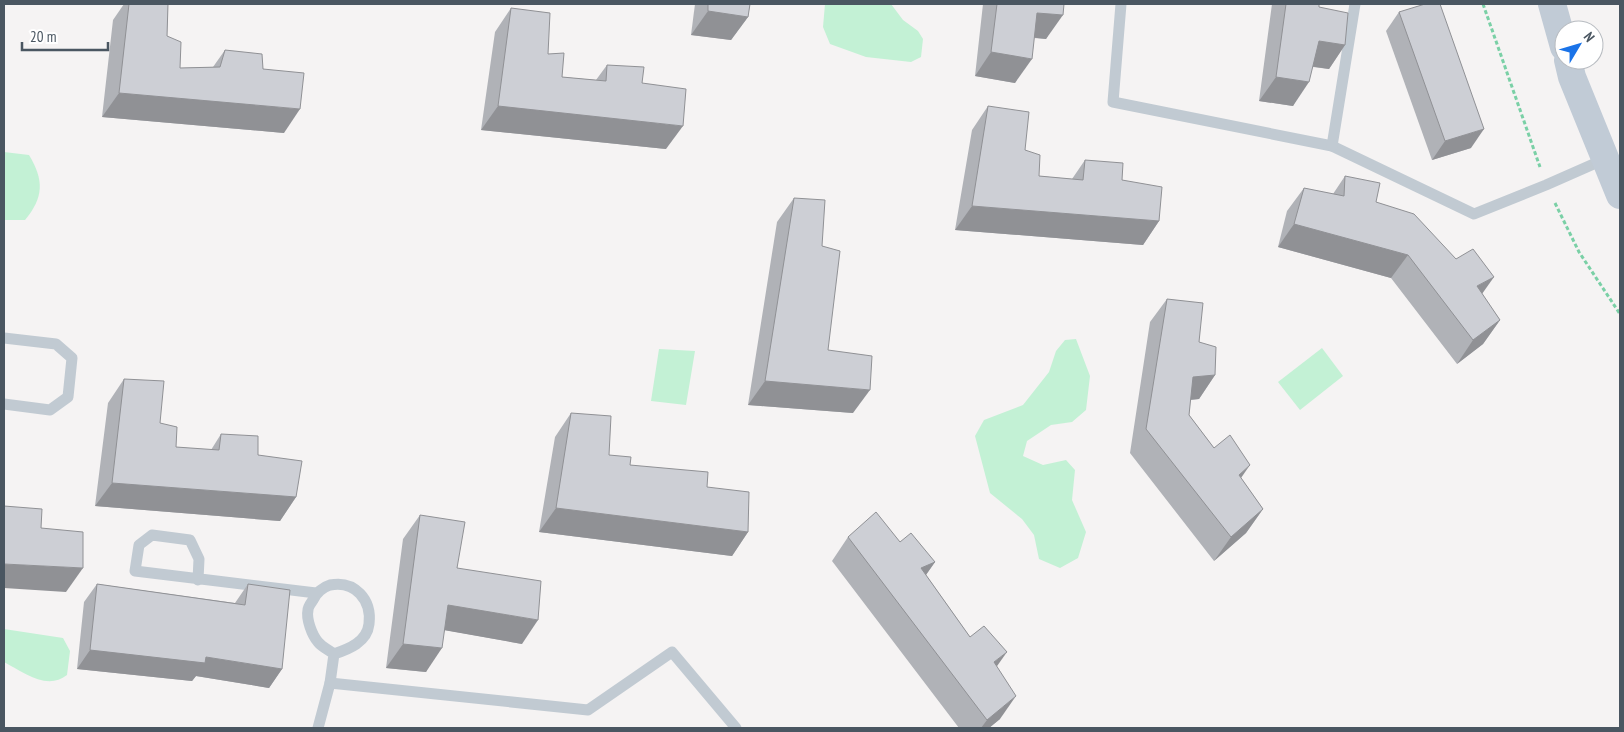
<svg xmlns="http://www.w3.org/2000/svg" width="1624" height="732" viewBox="0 0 1624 732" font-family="'PT Sans Narrow',sans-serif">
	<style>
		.green { fill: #c3f1d5 }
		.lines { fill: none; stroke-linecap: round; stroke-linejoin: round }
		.path { stroke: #7ad0a6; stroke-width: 3; stroke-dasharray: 4 2.5; stroke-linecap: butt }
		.lane { stroke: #c1cad2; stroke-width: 11 }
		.secondary { stroke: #c1cbd6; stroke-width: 28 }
		.wall { fill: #b0b2b7 }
		.shaded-wall { fill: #909195 }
		.building { fill: #cdcfd5; stroke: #909195 }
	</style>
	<rect width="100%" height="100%" fill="#f5f3f3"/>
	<g class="green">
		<polygon points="825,4 891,4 903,20 918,31 923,39 921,57 911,62 866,57 830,44 823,27"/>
		<path d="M4,152L29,155C44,180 44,197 25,220H4Z"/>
		<polygon points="1076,339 1090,376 1086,410 1072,422 1051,425 1027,441 1023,456 1043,465 1066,460 1075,470 1072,500 1086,532 1078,558 1060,568 1039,559 1034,535 1022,519 990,493 975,436 984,420 1023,405 1049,372 1056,351 1065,340"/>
		<polygon points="1322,348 1343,376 1300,410 1278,382"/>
		<polygon points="659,349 695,351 686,405 651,401"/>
		<path d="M4,629L63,638L70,651L67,675C47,691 23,672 4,662Z"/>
	</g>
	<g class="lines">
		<g class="path">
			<polyline points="1483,4 1540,167"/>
			<polyline points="1555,203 1579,252 1620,314"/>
		</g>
		<g class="lane">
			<polyline points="1121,4 1113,102 1332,146 1474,214 1546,185 1605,159"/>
			<polyline points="1332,146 1355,4"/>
			<polyline points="4,338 56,344 72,358 68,397 50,410 4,404"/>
			<polyline points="198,580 199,559 190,540 152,535 139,545 135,571 316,593"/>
			<path d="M330,683L334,654C329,650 322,647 318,642C312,635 306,619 308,610C308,607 311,603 313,600C316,593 323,587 330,585C355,580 372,600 369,624C367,642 349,649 334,654"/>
			<polyline points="318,728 330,683 588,710 672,652 736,728"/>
		</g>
		<g class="secondary">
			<polyline points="1552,4 1564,47"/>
			<polyline points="1568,60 1572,77 1620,195"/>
		</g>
	</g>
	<g class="wall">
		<polygon points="124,4 168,4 167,36 180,68 213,67 225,50 263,69 284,133 102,117 113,20"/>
		<polygon points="695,4 750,4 748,17 731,40 691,35"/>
		<polygon points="983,4 1064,4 1046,39 1034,38 1015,83 975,76"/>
		<polygon points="1272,4 1319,4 1319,7 1345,45 1329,69 1313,67 1293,106 1259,101"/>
		<polygon points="511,8 548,54 562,77 596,80 607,65 642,83 666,149 481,130 495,32"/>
		<polygon points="1399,12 1471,148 1432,160 1386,31"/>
		<polygon points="988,106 1025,150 1039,176 1072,179 1085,160 1122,180 1159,221 1143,245 955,230 972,130"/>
		<polygon points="1345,176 1482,294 1500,320 1483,344 1457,364 1391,278 1278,247 1287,211 1304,188 1333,194"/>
		<polygon points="794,198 822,246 828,350 853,413 748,405 777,222"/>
		<polygon points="1167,299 1199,342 1215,375 1199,399 1190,400 1189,415 1214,448 1241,478 1263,509 1246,533 1214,561 1130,453 1150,322"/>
		<polygon points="124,379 176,447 211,450 221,434 258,455 296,497 280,521 95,506 108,403"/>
		<polygon points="571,413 609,455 630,465 707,487 748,532 732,556 539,532 555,437"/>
		<polygon points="420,515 457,568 522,644 445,630 426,672 386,668 403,539"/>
		<polygon points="848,537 900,542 935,562 926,575 970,637 997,666 1000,719 989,728 959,728 832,561"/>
		<polygon points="97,584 235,603 248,584 282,669 269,688 196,676 192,681 77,669 84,602"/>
	</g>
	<g class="shaded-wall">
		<polygon points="708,11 748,17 731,40 691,35"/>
		<polygon points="1037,13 1063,15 1046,39 1020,36"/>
		<polygon points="1319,41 1345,45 1329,69 1302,65"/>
		<polygon points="991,52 1032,59 1015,83 975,76"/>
		<polygon points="1276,77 1309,82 1293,106 1259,101"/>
		<polygon points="119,93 300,109 284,133 102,117"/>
		<polygon points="498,106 683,126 666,149 481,130"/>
		<polygon points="1484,129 1471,148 1432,160 1445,141"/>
		<polygon points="972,206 1159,221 1143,245 955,230"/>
		<polygon points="1294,224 1408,255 1391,278 1278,247"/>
		<polygon points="1494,277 1477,301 1477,286"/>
		<polygon points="1500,320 1483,344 1457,364 1473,340"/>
		<polygon points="1215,375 1199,399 1177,401 1193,377"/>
		<polygon points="765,381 870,390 853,413 748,405"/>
		<polygon points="1250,465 1234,488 1239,475"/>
		<polygon points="112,483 296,497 280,521 95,506"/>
		<polygon points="556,508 748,532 732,556 539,532"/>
		<polygon points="1263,509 1246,533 1214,561 1231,537"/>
		<polygon points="935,562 918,586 921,568"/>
		<polygon points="4,564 83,568 66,592 4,588"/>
		<polygon points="448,605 538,620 522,644 432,628"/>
		<polygon points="403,644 442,648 426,672 386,668"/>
		<polygon points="90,650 206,657 282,669 269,688 196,676 192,681 77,669"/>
		<polygon points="1007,652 990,676 994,662"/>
		<polygon points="1016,696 1000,719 989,728 981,728 987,720"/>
	</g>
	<g class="building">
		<polygon points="129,4 168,4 167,36 181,42 180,68 220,67 225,50 262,54 263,69 304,73 300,109 119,93"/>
		<polygon points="708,4 750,4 748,17 708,11"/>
		<polygon points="997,4 1064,4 1063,15 1037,13 1032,59 991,52"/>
		<polygon points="1286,4 1319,4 1319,7 1348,13 1345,45 1319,41 1309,82 1276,77"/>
		<polygon points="1425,4 1440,4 1484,129 1445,141 1399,12"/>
		<polygon points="511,8 550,13 548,54 564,53 562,77 606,81 607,65 644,67 642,83 686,89 683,126 498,106"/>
		<polygon points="988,106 1029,112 1025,150 1040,155 1039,176 1083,180 1085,160 1123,163 1122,180 1162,187 1159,221 972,206"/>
		<polygon points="1345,176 1380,183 1376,202 1414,214 1456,259 1473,249 1494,277 1477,286 1500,320 1473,340 1408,255 1294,224 1304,188 1344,196"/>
		<polygon points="794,198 825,200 822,246 840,251 828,350 872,356 870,390 765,381"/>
		<polygon points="1167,299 1203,303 1199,342 1216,347 1215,375 1193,377 1189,415 1214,448 1230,435 1250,465 1239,475 1263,509 1231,537 1146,429"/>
		<polygon points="124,379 164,381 160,423 177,427 176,447 219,450 221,434 258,436 258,455 302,461 296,497 112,483"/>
		<polygon points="571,413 611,416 609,455 631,457 630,465 708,472 707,487 749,492 748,532 556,508"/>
		<polygon points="4,506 42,509 41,528 83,532 83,568 4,564"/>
		<polygon points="876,512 900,542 911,533 935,562 921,568 970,637 984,626 1007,652 994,662 1016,696 987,720 848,537"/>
		<polygon points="420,515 465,522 457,568 541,581 538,620 448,605 442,648 403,644"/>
		<polygon points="97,584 245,605 248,584 290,590 282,669 206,657 205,663 90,650"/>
	</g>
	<rect width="1624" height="732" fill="none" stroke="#4a5661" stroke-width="10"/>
	<g transform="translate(1579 45) rotate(52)"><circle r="24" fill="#ffffff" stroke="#b7bbc0"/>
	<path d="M0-4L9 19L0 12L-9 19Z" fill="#1a73e8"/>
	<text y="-8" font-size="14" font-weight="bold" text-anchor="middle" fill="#4a5661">N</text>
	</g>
	<path d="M22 42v8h86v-8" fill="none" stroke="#4a5661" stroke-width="2.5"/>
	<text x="30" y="42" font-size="15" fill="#4a5661" stroke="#ffffff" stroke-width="4" paint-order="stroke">20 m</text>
</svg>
